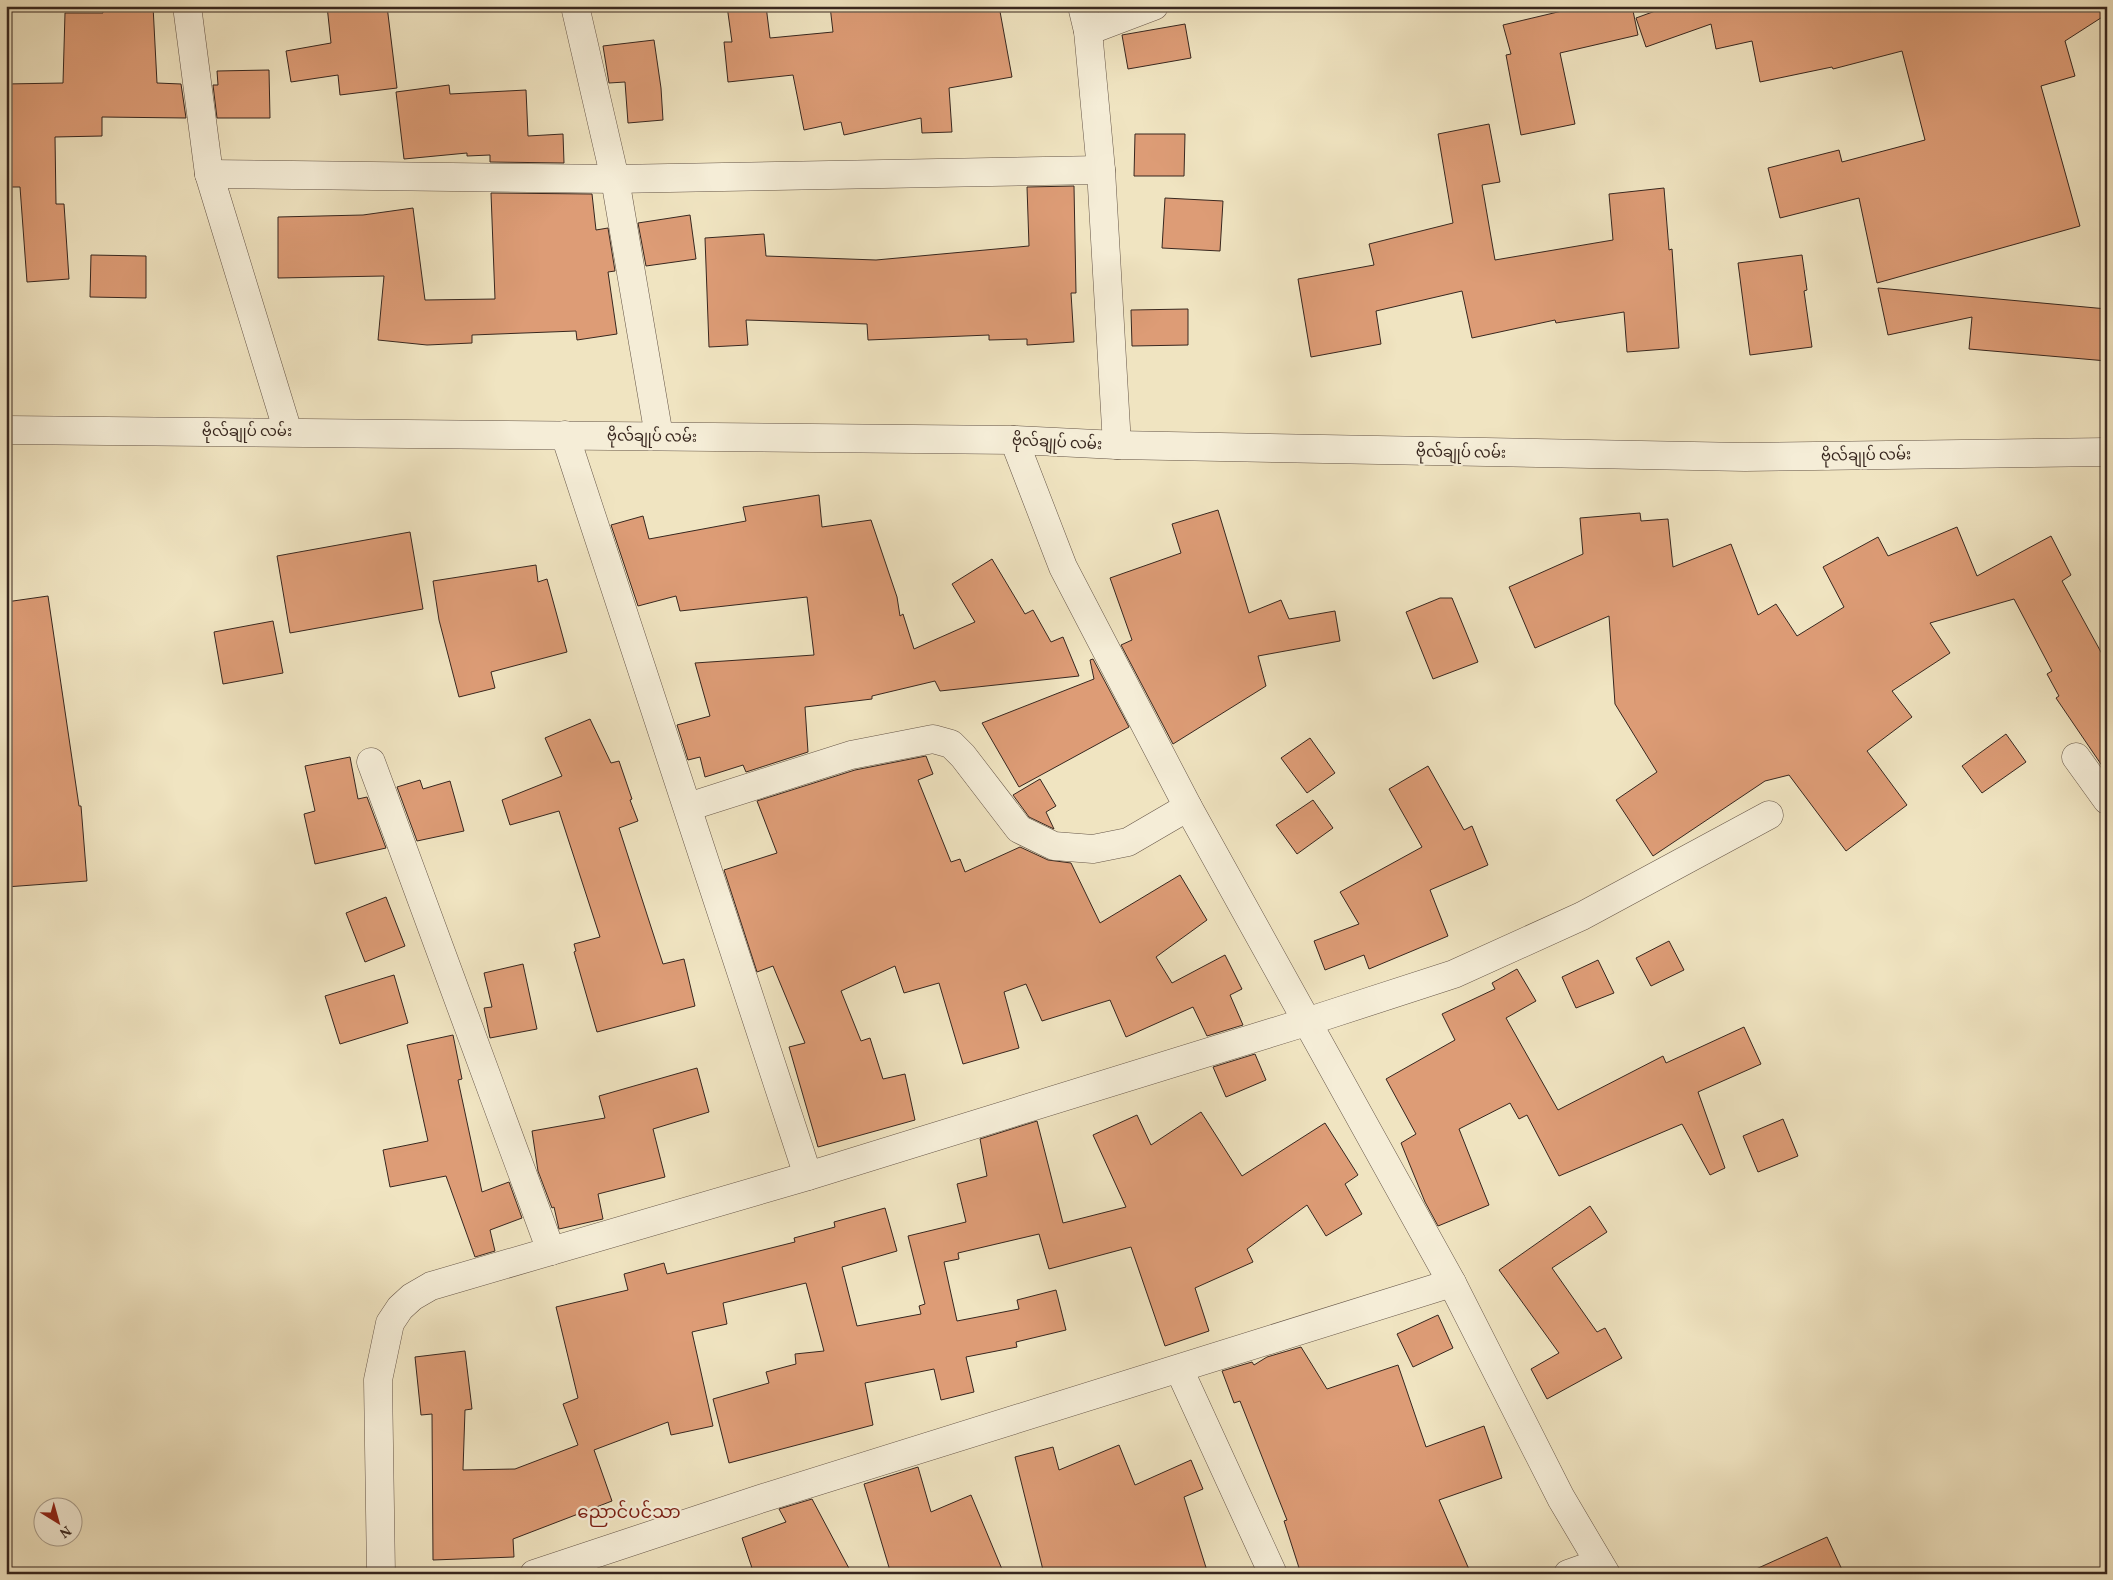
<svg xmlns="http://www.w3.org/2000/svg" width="2113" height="1580" viewBox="0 0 2113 1580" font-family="Vollkorn,'Noto Sans Myanmar',serif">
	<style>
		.building { fill: #dd9c76; stroke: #38271f }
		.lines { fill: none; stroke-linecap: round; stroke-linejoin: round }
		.minor-casing { stroke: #665648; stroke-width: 29 }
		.tertiary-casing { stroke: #665648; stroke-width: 29 }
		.minor { stroke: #f5edd7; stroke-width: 28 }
		.tertiary { stroke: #f5edd7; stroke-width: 28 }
		.labels { text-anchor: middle; stroke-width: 4.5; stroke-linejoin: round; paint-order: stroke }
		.street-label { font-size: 15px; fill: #38271f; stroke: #f5edd7 }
		.quarter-label { font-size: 18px; fill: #7a1f14; stroke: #f5edd7 }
	</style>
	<rect width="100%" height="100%" fill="#f0e4c1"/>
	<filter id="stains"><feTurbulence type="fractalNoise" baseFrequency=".004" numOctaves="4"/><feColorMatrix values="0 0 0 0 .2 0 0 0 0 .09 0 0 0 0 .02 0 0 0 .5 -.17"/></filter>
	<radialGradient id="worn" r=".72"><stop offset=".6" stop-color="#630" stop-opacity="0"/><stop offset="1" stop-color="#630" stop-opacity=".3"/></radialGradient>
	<g class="building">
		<polygon points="102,6 153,6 157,83 181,84 186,118 102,117 102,136 55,137 56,204 64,204 69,279 27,282 20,187 6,187 6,84 63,83 65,13 103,13"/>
		<polygon points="327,6 387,6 397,88 340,95 338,75 291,82 286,51 331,43"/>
		<polygon points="727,6 766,6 770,38 833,32 830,6 999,6 1012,77 949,88 952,132 922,133 921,118 844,135 841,122 804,130 793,75 728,82 724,42 732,42"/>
		<polygon points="1583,6 1632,6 1638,35 1560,53 1575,124 1521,135 1506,55 1511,54 1503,25"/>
		<polygon points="1669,6 2107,6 2107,14 2065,41 2075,76 2041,86 2080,226 1877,283 1859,198 1780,218 1768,168 1839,150 1842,162 1925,140 1902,51 1833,69 1832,67 1760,82 1752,41 1716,49 1711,24 1646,47 1636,18"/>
		<polygon points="1185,24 1191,58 1128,69 1122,35"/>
		<polygon points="654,40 661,88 663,120 628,123 625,82 609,83 603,46"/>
		<polygon points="269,70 270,118 217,118 213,85 218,85 217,71"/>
		<polygon points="449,85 450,94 526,90 528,136 563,134 564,163 490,162 490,155 467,156 467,153 404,159 396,92"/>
		<polygon points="1489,124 1500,182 1482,185 1495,260 1613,240 1609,194 1664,188 1669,250 1672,249 1679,348 1627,352 1624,312 1556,323 1555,320 1472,338 1462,291 1376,311 1381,344 1311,357 1298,279 1374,265 1369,244 1453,223 1438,134"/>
		<polygon points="1135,134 1185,134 1184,176 1134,176"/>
		<polygon points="1074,186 1076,293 1071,293 1074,342 1027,345 1027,339 989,340 989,335 868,340 867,324 746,320 748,345 709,347 705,238 764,234 766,256 876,260 1029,246 1027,187"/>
		<polygon points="491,193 592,194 596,230 608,228 615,271 608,272 617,334 577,340 576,331 472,335 472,343 427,345 378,340 384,276 278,278 278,217 363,215 413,208 425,300 495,299"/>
		<polygon points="1165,198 1223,201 1220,251 1162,248"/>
		<polygon points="690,215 696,259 646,266 638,223"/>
		<polygon points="91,255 146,256 146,298 90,297"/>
		<polygon points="1802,255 1807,290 1804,291 1812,347 1750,355 1738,263"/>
		<polygon points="1878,288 2107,309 2107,361 1969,349 1972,317 1888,335"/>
		<polygon points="1188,309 1188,345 1132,346 1131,310"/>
		<polygon points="819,495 822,527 871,520 897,597 900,616 903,614 914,649 975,622 952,584 992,559 1025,614 1033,610 1051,642 1063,637 1079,676 940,691 935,681 872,696 872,699 805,707 808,752 746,772 743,765 705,777 700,757 688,760 677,725 710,716 695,663 814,655 807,597 680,611 676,596 638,606 611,525 643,516 649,539 746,521 743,507"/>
		<polygon points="1218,510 1249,613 1281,600 1289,619 1335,611 1340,641 1258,656 1266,686 1173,744 1121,645 1132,640 1110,578 1181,553 1172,524"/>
		<polygon points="1640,513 1641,521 1668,519 1673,567 1731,544 1758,615 1776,604 1797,636 1844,607 1823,567 1878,537 1888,556 1957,527 1977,576 2051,536 2071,575 2062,581 2107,663 2107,773 2056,698 2059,696 2047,674 2052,671 2014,599 1930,623 1950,653 1892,691 1912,717 1867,751 1907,805 1846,851 1789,775 1765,781 1653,856 1616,800 1657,772 1615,704 1609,616 1535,648 1509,587 1583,554 1580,518"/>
		<polygon points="410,532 423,609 290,633 277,556"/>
		<polygon points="536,565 538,582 547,579 567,652 491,672 495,688 459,697 439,620 433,581"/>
		<polygon points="48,596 79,806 81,806 87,881 6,887 6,811 11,811 6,780 6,602"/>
		<polygon points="1440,598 1452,598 1478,662 1433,679 1406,612"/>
		<polygon points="273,621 283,673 223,684 214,632"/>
		<polygon points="1093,659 1129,727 1019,787 982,723 1094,679 1090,660"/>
		<polygon points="590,719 611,763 619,761 632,799 630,800 638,821 619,828 663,964 684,959 695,1006 597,1032 574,952 576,951 574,944 600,937 559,811 510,825 502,800 562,776 545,738"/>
		<polygon points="2006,734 2026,762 1982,793 1962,766"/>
		<polygon points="1310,738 1335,773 1307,793 1281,758"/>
		<polygon points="926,756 933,774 918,780 951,862 960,859 965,872 1020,847 1048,860 1071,863 1100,923 1180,875 1207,920 1156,957 1172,983 1225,955 1242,989 1230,995 1243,1025 1207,1036 1193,1007 1126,1037 1110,1000 1042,1021 1026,984 1004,992 1019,1048 963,1064 939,983 904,993 895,966 841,991 861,1041 870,1038 883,1079 905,1074 915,1120 818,1147 789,1047 805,1043 773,966 757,972 724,870 777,853 757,801 855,770"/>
		<polygon points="350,757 358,799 367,797 386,848 315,864 304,814 315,811 305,766"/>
		<polygon points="1428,766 1464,830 1472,826 1488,865 1430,890 1448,936 1369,969 1364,955 1325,970 1314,941 1359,924 1340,892 1422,847 1389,789"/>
		<polygon points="1040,779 1056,806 1046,812 1054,829 1029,817 1013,795"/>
		<polygon points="420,780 423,789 450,781 464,831 417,841 397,787"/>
		<polygon points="1313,800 1333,828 1297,854 1276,825"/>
		<polygon points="386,897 405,946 365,962 346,913"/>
		<polygon points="1669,941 1684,970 1651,986 1636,958"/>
		<polygon points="1598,960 1614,993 1576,1008 1562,977"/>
		<polygon points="523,964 537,1029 490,1038 484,1008 492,1007 484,973"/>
		<polygon points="1517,969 1536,1001 1506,1018 1558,1110 1663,1056 1666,1063 1744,1027 1761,1064 1698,1092 1725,1168 1710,1175 1682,1124 1559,1176 1527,1115 1519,1119 1510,1103 1459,1129 1489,1205 1438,1226 1425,1202 1401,1143 1416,1134 1386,1079 1455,1040 1442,1014 1495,989 1492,983"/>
		<polygon points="394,975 408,1023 340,1044 325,996"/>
		<polygon points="453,1035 462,1079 458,1080 482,1192 509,1182 522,1218 490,1230 495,1251 475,1257 446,1176 390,1187 383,1150 428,1141 407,1045"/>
		<polygon points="1255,1054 1266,1080 1226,1097 1213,1067"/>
		<polygon points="697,1068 709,1112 653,1129 665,1177 598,1194 603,1219 559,1229 554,1207 552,1208 538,1171 532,1131 605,1118 599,1096"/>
		<polygon points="1201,1112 1242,1176 1325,1123 1358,1175 1345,1184 1362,1214 1326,1236 1307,1205 1247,1249 1253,1262 1195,1288 1209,1331 1165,1346 1131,1247 1049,1269 1039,1234 958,1253 959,1259 944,1262 957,1321 1019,1309 1017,1300 1056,1290 1066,1330 1016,1342 1017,1347 966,1357 974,1392 941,1400 934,1369 865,1383 873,1425 729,1463 713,1399 769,1383 766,1372 796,1364 795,1354 824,1351 806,1283 723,1303 727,1324 692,1332 713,1426 671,1435 668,1422 594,1450 612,1501 513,1539 514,1557 433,1560 432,1414 421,1415 415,1357 465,1351 472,1409 465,1410 463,1470 515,1469 578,1445 563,1404 578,1398 556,1307 628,1290 624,1274 664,1263 667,1274 795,1242 794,1238 835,1227 834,1222 885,1208 897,1251 842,1267 857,1326 921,1314 919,1306 925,1304 908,1236 966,1222 957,1184 987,1176 980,1139 1037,1121 1063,1223 1126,1207 1093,1135 1137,1115 1151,1145"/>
		<polygon points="1783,1119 1798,1156 1758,1172 1743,1136"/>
		<polygon points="1590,1206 1607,1232 1552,1268 1597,1332 1605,1328 1622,1358 1547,1399 1531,1369 1559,1353 1499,1270"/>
		<polygon points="1438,1315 1453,1348 1413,1367 1397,1334"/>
		<polygon points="1301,1347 1327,1389 1398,1365 1426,1447 1484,1426 1502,1478 1439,1500 1471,1574 1301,1574 1284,1521 1287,1520 1240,1401 1234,1403 1222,1371 1252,1362 1254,1365 1267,1357"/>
		<polygon points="1119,1445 1135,1485 1191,1460 1203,1489 1184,1497 1208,1574 1044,1574 1015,1457 1053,1447 1059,1470"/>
		<polygon points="918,1467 931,1512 971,1495 1004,1574 891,1574 864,1484"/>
		<polygon points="812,1499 852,1574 754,1574 742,1538 786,1522 779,1509"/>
		<polygon points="1827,1537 1844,1574 1745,1574"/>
	</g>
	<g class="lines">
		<defs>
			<g id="minor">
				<polyline points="187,6 209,174 288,432"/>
				<polyline points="575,6 615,179 659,436"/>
				<polyline points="1082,6 1088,31 1101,170 1117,445"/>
				<polyline points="1088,31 1154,6"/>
				<polyline points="209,174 615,179 1101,170"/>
				<polyline points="565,435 808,1176"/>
				<polyline points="1014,440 1063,567 1188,807 1452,1283 1561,1498 1606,1574"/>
				<polyline points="2076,757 2107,800"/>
				<polyline points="371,762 551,1251"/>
				<polyline points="688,807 851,755 933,739 951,744 963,756 1019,829 1054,846 1093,849 1128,842 1188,807"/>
				<polyline points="1179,1369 1273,1574"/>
				<polyline points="381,1574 378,1380 390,1323 400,1308 412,1297 431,1286 808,1176 1306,1022 1454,974 1582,916 1769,815"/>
				<polyline points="534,1574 760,1499 1452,1283"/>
				<polyline points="1568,1574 1599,1563"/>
			</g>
			<polyline id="tertiary" points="6,430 1014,440 1117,445 1745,457 2107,452"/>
		</defs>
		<use href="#minor" class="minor-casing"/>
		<use href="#tertiary" class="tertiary-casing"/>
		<use href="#minor" class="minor"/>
		<use href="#tertiary" class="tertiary"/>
	</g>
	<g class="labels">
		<g class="street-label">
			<text x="247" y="436">ဗိုလ်ချုပ် လမ်း</text>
			<text transform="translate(652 436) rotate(1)" y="5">ဗိုလ်ချုပ် လမ်း</text>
			<text transform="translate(1057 442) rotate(3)" y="5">ဗိုလ်ချုပ် လမ်း</text>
			<text transform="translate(1461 452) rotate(1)" y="5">ဗိုလ်ချုပ် လမ်း</text>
			<text transform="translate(1866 455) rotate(-1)" y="5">ဗိုလ်ချုပ် လမ်း</text>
		</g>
		<g class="quarter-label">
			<text x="629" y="1518">ညောင်ပင်သာ</text>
		</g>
	</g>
	<rect width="2113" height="1580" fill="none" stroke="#f0e4c1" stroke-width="25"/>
	<rect x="8" y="8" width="2098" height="1565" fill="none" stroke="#38271f" stroke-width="2.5"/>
	<rect x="12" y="12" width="2088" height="1555" fill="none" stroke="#38271f"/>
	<g transform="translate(58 1522) rotate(143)"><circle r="24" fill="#f5edd7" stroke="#a99e8d"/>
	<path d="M0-4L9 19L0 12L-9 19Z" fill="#8f2418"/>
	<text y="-8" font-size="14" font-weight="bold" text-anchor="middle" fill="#38271f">N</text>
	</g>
	<rect width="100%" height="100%" filter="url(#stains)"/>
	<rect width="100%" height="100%" fill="url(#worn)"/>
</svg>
